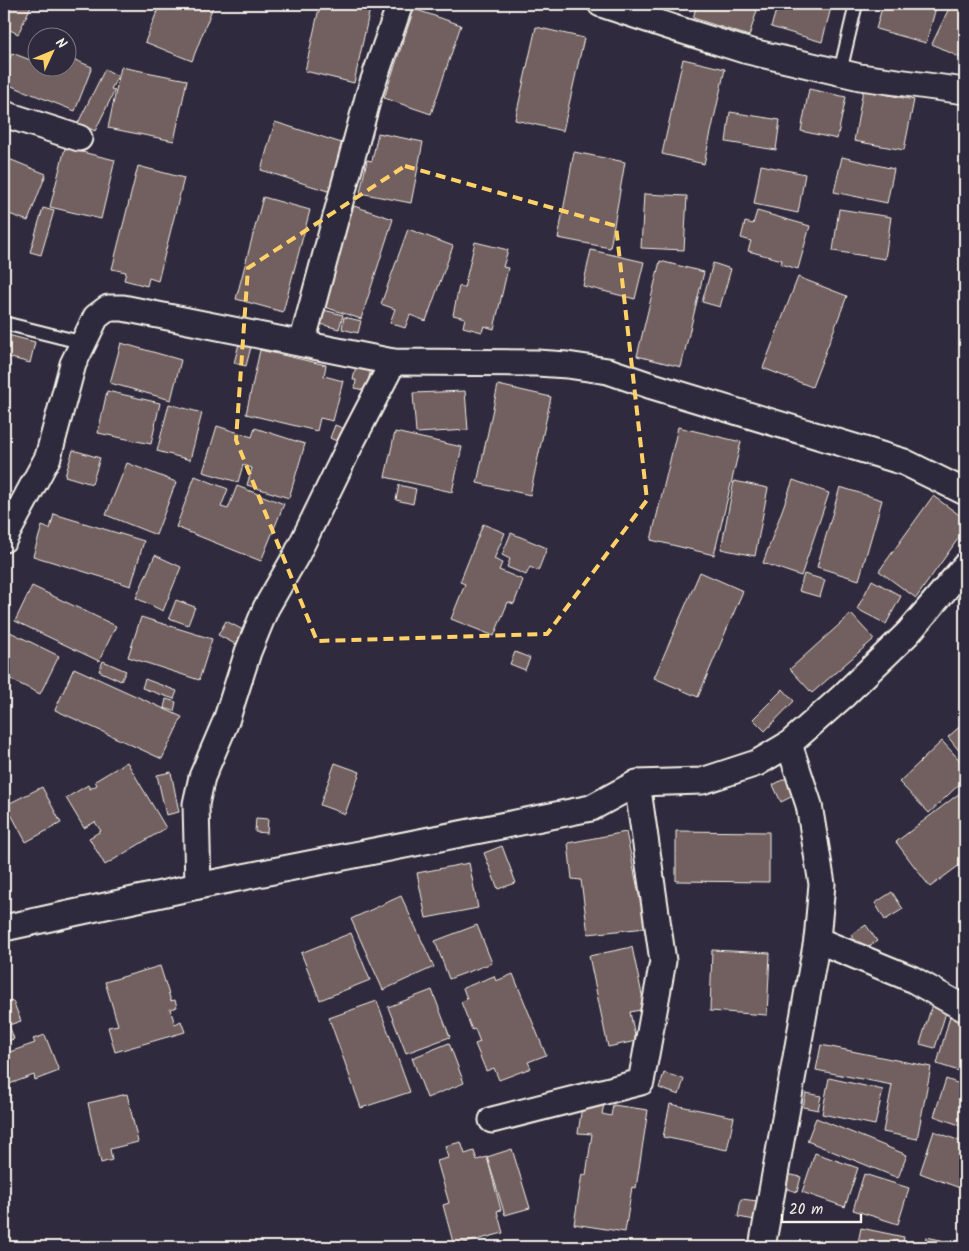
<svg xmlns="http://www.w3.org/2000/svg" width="969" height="1251" viewBox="0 0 969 1251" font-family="Kalam,sans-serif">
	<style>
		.building { fill: #725f5e; stroke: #f4f1e8 }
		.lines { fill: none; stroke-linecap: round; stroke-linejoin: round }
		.service-casing { stroke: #f4f1e8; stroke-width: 16 }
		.minor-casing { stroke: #f4f1e8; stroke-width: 29 }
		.service { stroke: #2f2a3d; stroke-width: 12 }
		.minor { stroke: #2f2a3d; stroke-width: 25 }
		.marked { fill: none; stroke: #ffd166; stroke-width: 4; stroke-dasharray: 10 6; stroke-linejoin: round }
	</style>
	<rect width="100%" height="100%" fill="#2f2a3d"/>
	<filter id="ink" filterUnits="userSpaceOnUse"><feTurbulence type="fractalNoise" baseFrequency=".02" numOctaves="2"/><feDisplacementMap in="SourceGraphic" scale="10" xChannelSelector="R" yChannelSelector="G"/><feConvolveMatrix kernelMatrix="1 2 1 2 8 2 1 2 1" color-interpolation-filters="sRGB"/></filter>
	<g filter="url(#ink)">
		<g class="building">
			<polygon points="4,4 32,4 18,34 4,27"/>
			<polygon points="160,4 214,4 192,61 145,42"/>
			<polygon points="320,4 371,4 354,83 305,71"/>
			<polygon points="697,4 759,4 749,36 693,18"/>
			<polygon points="778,4 832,4 822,42 771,27"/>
			<polygon points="883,4 937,4 926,43 876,29"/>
			<polygon points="951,4 965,4 965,60 932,44"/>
			<polygon points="414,9 461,25 431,114 384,98"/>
			<polygon points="536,27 584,38 563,131 515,120"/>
			<polygon points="12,53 38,63 38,68 68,68 68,57 92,67 75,111 4,83 4,73"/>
			<polygon points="683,59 725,69 704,164 662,154"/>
			<polygon points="121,67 187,80 174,141 108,128"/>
			<polygon points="105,69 118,76 111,89 115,90 95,131 78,123"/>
			<polygon points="809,89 846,97 837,139 801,131"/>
			<polygon points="863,90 914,100 904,150 854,141"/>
			<polygon points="730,112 780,120 776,150 726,142"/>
			<polygon points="275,122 348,145 334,193 261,170"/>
			<polygon points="378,133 423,142 411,203 360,193 367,160 372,161"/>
			<polygon points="65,148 115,160 101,219 50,207"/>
			<polygon points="574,152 625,162 610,248 558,238"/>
			<polygon points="4,157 46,174 28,221 4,212"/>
			<polygon points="842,157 894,169 887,203 834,192"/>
			<polygon points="761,165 805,174 798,213 754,204"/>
			<polygon points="138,166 184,178 158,281 149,278 147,286 124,280 126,272 112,269"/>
			<polygon points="644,194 687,196 684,250 641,248"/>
			<polygon points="263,197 310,210 283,312 236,299"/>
			<polygon points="354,206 393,219 361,319 319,305"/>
			<polygon points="43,208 54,211 41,255 30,252"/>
			<polygon points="839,209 891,217 885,259 833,251"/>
			<polygon points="757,211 810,226 798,269 781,264 782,260 748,251 751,241 741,238 745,222 753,224"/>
			<polygon points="408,229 453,246 426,321 410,315 405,328 390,323 395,309 381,304"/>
			<polygon points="475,242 508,250 503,267 508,268 494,329 484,326 482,332 463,327 465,318 453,315 459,286 464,288"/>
			<polygon points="591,250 644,262 635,299 583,286"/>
			<polygon points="660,261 704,272 681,367 637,356"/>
			<polygon points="713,263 731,269 720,307 702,302"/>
			<polygon points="798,277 847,296 812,387 763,368"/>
			<polygon points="324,310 343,315 339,329 320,324"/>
			<polygon points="344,317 361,321 358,333 342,329"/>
			<polygon points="4,334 35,342 30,363 4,356"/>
			<polygon points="240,340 252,343 246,366 234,363"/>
			<polygon points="121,343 181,360 171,400 110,383"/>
			<polygon points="260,350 326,365 324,376 343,381 333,421 320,418 317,431 246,414"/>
			<polygon points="357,361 372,364 366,391 355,388 356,380 353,380"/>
			<polygon points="498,385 551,397 530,495 477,483"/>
			<polygon points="107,391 160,403 151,444 98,433"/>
			<polygon points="465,391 468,430 416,433 413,393"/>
			<polygon points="169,404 202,413 190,460 157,451"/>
			<polygon points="335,425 347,430 341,443 330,438"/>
			<polygon points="217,426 252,437 255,428 305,444 289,498 247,485 252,468 243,465 238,482 203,472"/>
			<polygon points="678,427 741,442 714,555 651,540"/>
			<polygon points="395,432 462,447 452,492 385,477"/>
			<polygon points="73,450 100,458 92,484 65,476"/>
			<polygon points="127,463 176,482 156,535 106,515"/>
			<polygon points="195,476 228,489 221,507 228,509 237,486 284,504 261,561 176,527"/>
			<polygon points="793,480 829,493 801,576 763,563"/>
			<polygon points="734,481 768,488 755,556 721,549"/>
			<polygon points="399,485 416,489 413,504 396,500"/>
			<polygon points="840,487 882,500 859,580 817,567"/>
			<polygon points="933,496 965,519 965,529 916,598 879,571"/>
			<polygon points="54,514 144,541 131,586 33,556 42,526 50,529"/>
			<polygon points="483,524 505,533 494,559 502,563 499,570 523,580 514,604 508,602 494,636 451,619 465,584 460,582"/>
			<polygon points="511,533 547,548 538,571 530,567 526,575 507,567 510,559 502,555"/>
			<polygon points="155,555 181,567 163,611 136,598"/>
			<polygon points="700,572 743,591 698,697 654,678"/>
			<polygon points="804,574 825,580 820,597 799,591"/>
			<polygon points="872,580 901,596 886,624 857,609"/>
			<polygon points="32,586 116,626 99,661 15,621"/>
			<polygon points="176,600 195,607 188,625 169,618"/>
			<polygon points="851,614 874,639 812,693 790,669"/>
			<polygon points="141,617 212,639 199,680 128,657"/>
			<polygon points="226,621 245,631 237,645 218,635"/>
			<polygon points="4,629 59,656 40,694 4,676"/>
			<polygon points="515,652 530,658 525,670 510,664"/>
			<polygon points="103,661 126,671 121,681 99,671"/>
			<polygon points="74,668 182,717 162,759 55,710"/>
			<polygon points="145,679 177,691 174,699 142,688"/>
			<polygon points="783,689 794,701 765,731 753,719"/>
			<polygon points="166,699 176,702 174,711 164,708"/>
			<polygon points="965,722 965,758 948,737"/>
			<polygon points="942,741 965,766 965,779 929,813 899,782"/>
			<polygon points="127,762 166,828 105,865 89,838 101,831 95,822 84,828 66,798 88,785 90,789 97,785 95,781"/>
			<polygon points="335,763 360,772 345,814 320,805"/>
			<polygon points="171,772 179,812 166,815 157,775"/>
			<polygon points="786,778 795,795 781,802 773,785"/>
			<polygon points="42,787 61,823 26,842 6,805"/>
			<polygon points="965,789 965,861 930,887 896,842"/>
			<polygon points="256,818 268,819 267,833 255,832"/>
			<polygon points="676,831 769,832 769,882 676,881"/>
			<polygon points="626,832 646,928 588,934 581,880 572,879 568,843"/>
			<polygon points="502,846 516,883 498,889 484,853"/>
			<polygon points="469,863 478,908 426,918 417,873"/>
			<polygon points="892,892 903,909 885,920 875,903"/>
			<polygon points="401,896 434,967 383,990 351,919"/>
			<polygon points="477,925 492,963 449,979 435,941"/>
			<polygon points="866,925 877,941 861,951 851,935"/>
			<polygon points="351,933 370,980 320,1000 301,953"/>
			<polygon points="632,947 645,1009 630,1012 636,1041 608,1047 589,956"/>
			<polygon points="712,950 770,953 767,1015 710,1011"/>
			<polygon points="160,966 171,1001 175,1000 177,1007 170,1009 175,1024 181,1021 185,1032 115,1052 108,1027 118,1025 105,982"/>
			<polygon points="513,974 546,1055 528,1062 531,1068 499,1080 494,1068 486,1071 475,1044 480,1042 475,1029 472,1030 461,1002 467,999 463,988 494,976 496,981"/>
			<polygon points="432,990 450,1037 406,1053 388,1007"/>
			<polygon points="13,1001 21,1021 9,1025 14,1039 4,1042 4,1004"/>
			<polygon points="377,1001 410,1092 361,1108 329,1018"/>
			<polygon points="932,1005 947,1009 935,1048 920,1044"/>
			<polygon points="950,1016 965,1021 965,1073 937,1064"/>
			<polygon points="45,1035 59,1071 35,1080 34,1075 4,1086 4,1054 35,1043 33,1039"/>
			<polygon points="449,1043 464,1083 427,1098 412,1058"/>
			<polygon points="821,1045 931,1067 917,1139 883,1132 892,1085 816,1070"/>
			<polygon points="664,1073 684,1079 679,1095 659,1088"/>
			<polygon points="829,1078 883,1090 875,1125 822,1114"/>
			<polygon points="946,1079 965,1086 965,1127 934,1116"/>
			<polygon points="806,1093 821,1096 818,1110 803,1107"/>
			<polygon points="127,1094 138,1142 110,1149 112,1160 101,1163 88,1103"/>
			<polygon points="583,1100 604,1104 602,1114 611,1116 613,1105 648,1110 636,1188 632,1187 625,1232 574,1224 582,1174 586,1175 592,1134 578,1133"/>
			<polygon points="670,1104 734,1117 727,1150 663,1137"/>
			<polygon points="816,1118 907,1155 898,1178 807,1141"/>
			<polygon points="934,1131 965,1143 965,1190 920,1173"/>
			<polygon points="461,1142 465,1154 474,1151 477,1160 487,1157 501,1210 497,1211 503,1233 454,1246 443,1205 449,1203 437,1161 448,1158 445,1146"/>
			<polygon points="512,1149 530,1208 505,1215 487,1157"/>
			<polygon points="815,1153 858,1168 845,1207 802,1192"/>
			<polygon points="787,1174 801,1177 797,1192 784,1188"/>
			<polygon points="864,1174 909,1188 898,1224 853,1210"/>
			<polygon points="741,1199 758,1201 755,1220 738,1217"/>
			<polygon points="861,1228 904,1237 902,1247 857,1247"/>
			<polygon points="926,1237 965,1245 965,1247 924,1247"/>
		</g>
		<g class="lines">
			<defs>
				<g id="service">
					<polyline points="840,72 856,4"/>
					<polyline points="4,323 84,343"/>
				</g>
				<g id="minor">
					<polyline points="601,4 677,29 744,50 860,77 965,91"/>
					<polyline points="4,114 79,138"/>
					<polyline points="302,343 369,94 400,4"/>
					<polyline points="4,539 48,457 73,364 96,317 108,308 123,308 393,362 537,363 567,365 608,371 649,385 904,462 965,492"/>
					<polyline points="198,886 196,804 202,777 226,721 248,652 266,608 297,554 352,441 393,362"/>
					<polyline points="4,928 198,886 591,808 637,783 702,781 757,763 789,744 843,696 908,633 965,566"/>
					<polyline points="817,940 912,979 965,1009"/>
					<polyline points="492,1120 641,1082 663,961 637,783"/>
					<polyline points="762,1247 817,940 822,884 809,805 789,744"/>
				</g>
			</defs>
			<use href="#service" class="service-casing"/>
			<use href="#minor" class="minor-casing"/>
			<use href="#service" class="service"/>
			<use href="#minor" class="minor"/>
		</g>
	</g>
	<path class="marked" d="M405,166L616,226L647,500L547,634L317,641L236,440L248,268Z"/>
	<rect width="969" height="1251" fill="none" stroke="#2f2a3d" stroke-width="20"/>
	<rect x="10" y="10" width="949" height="1231" fill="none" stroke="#f4f1e8" stroke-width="2" filter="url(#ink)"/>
	<g transform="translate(52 52) rotate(46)"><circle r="24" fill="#2f2a3d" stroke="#7e7a81"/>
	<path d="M0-4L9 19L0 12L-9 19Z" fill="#ffd166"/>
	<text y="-8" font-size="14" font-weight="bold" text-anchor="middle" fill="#f4f1e8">N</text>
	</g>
	<path d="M782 1214v8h79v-8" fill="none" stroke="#f4f1e8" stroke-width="2.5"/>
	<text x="789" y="1214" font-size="15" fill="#f4f1e8" stroke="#2f2a3d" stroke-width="4" paint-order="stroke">20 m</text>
</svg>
